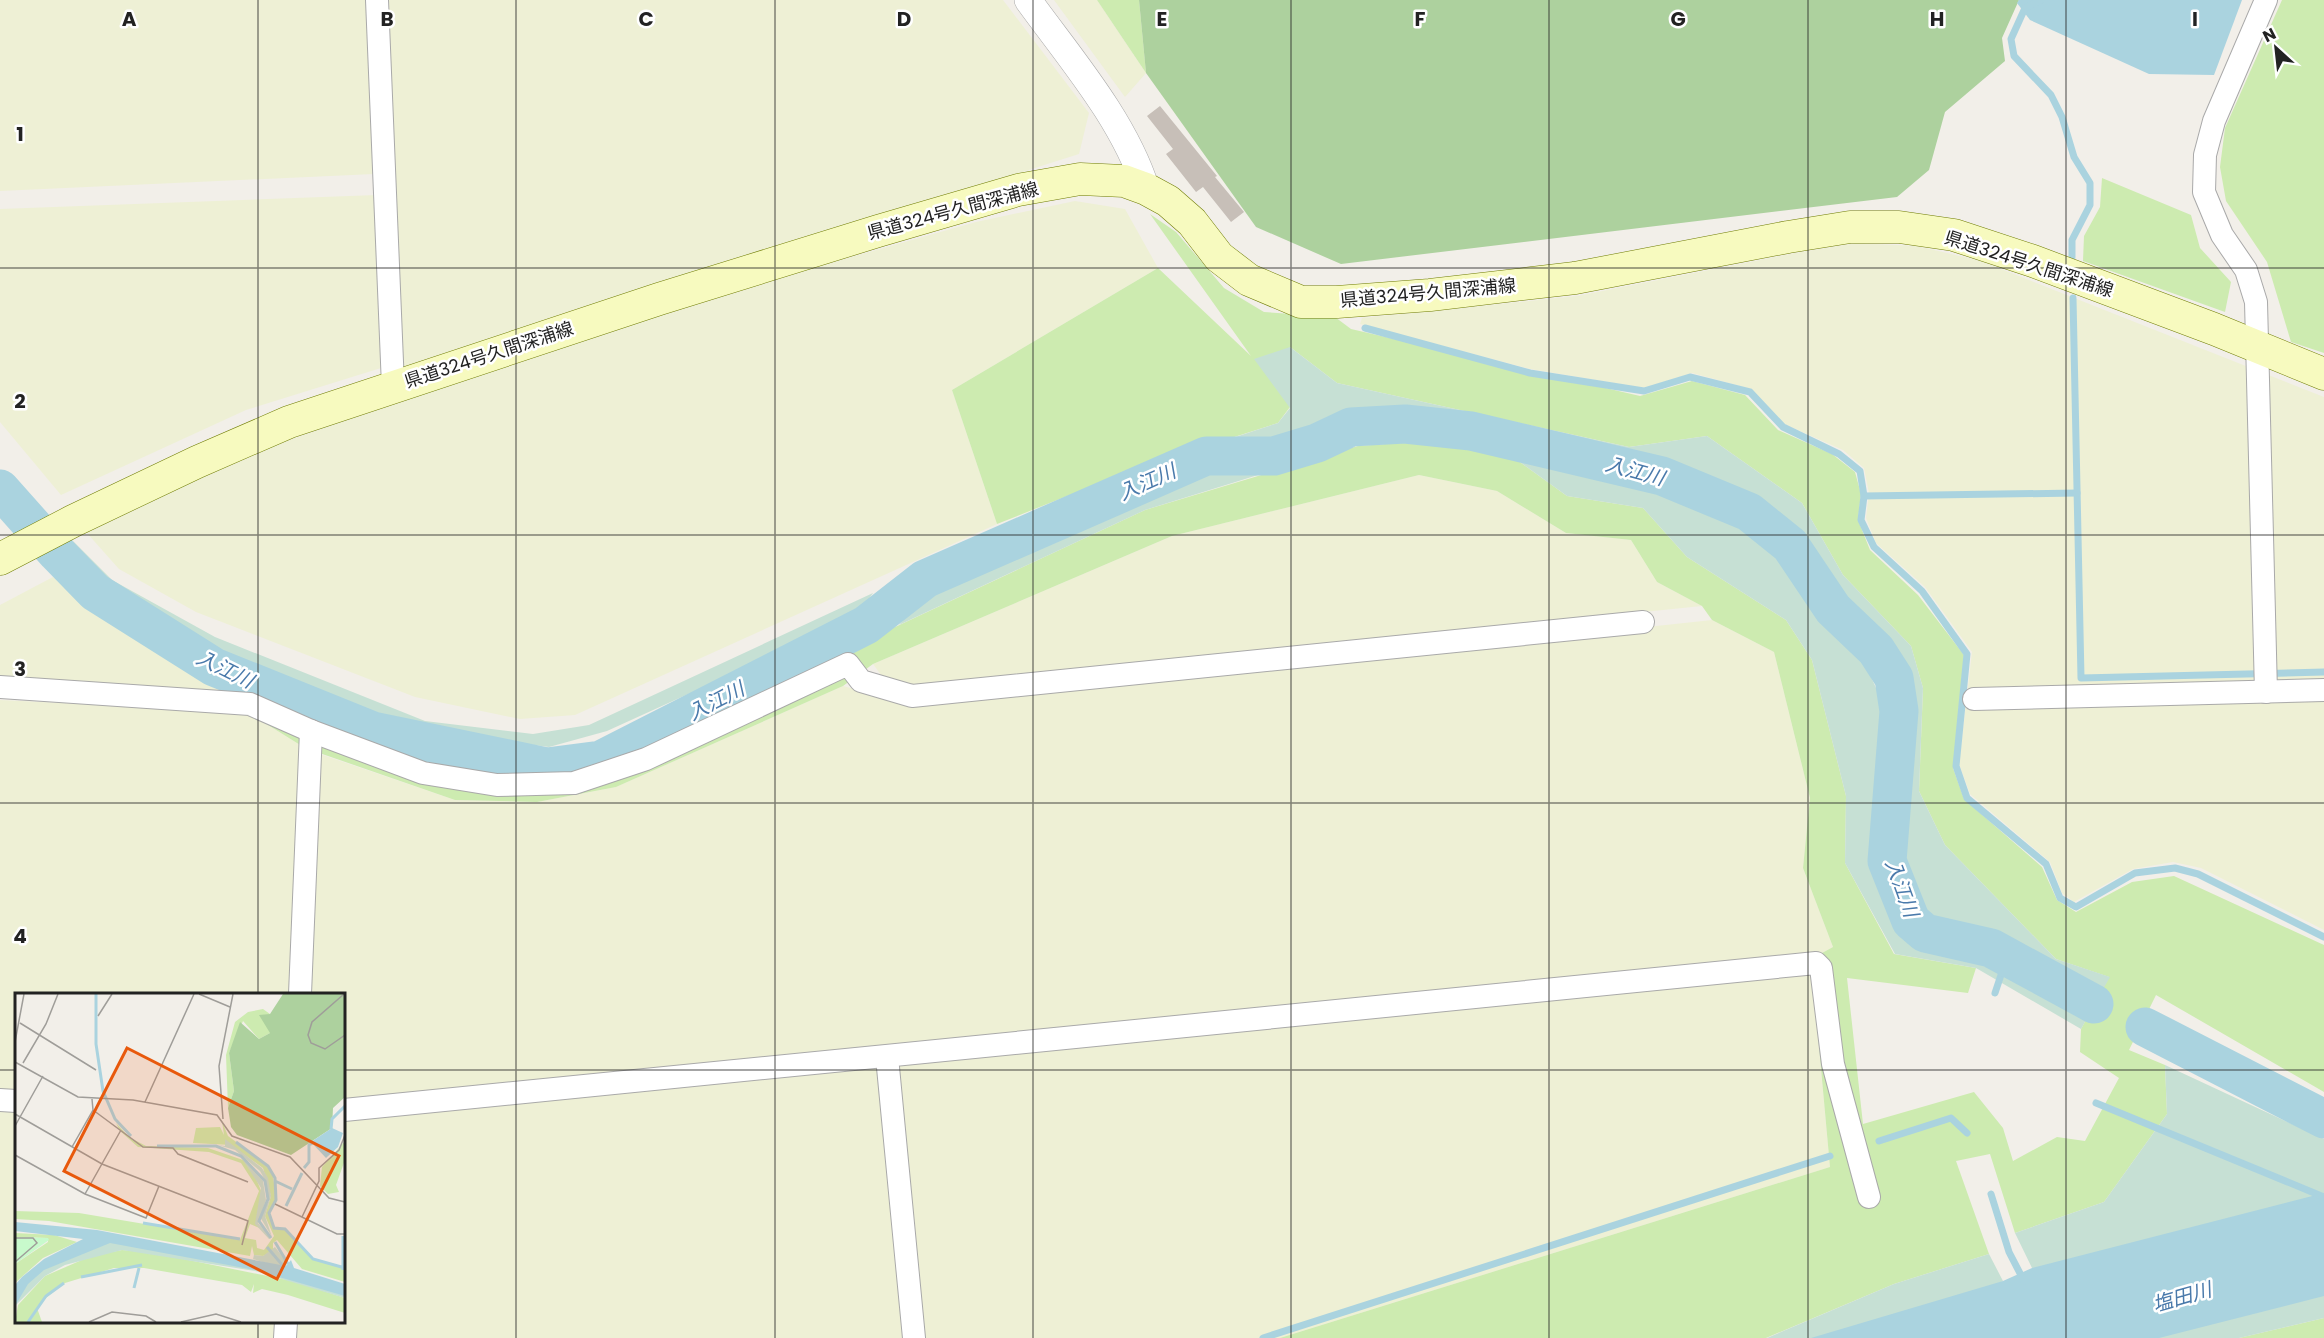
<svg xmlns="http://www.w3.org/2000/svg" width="2324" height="1338" viewBox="0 0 2324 1338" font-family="Poppins,'Noto Sans JP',sans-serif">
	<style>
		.farmland { fill: #eef0d5 }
		.grass { fill: #cdebb0 }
		.forest { fill: #add19e }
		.wetland { fill: #c6e0d4 }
		.water { fill: #aad3df }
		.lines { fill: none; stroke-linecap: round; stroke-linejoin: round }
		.stream { stroke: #aad3df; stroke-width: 7 }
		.river { stroke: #aad3df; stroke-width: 39 }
		.building { fill: #c7bfb8 }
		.minor-casing { stroke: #a9a9a9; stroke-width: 24 }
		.tertiary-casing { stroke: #a9a9a9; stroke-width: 28 }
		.secondary-casing { stroke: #707d05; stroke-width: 33 }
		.minor { stroke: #fff; stroke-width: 22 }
		.tertiary { stroke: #fff; stroke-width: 27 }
		.secondary { stroke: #f7fabf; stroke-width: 32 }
		.grid { fill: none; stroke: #222; stroke-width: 1.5; stroke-opacity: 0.55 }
		.labels { text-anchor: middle; stroke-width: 5; stroke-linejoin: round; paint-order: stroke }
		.street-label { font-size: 18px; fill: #222; stroke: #fff }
		.water-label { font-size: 20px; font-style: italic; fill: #4a7aab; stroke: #fff }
		.inset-river { fill: none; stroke: #aad3df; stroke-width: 3 }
		.inset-road { fill: none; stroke: #9f9d99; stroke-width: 1.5 }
		.view { fill: #e8590c; fill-opacity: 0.15; stroke: #e8590c; stroke-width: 3 }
		.inset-edge { fill: none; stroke: #222; stroke-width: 3 }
		.grid-label { font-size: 20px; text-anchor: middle; font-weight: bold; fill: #222; stroke: #fff; stroke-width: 5; stroke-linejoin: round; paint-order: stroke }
	</style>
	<rect width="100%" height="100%" fill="#f2efe9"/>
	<g class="farmland">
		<polygon points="0,0 367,0 374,174 0,191"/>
		<polygon points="388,0 1003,0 1089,113 1079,154 402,368"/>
		<polygon points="1054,0 1097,0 1146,73 1125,97"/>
		<polygon points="377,195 381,368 246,410 61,495 0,422 0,209"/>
		<polygon points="1075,201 1125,209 1158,268 952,390 997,524 575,715 520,719 415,697 196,612 119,569 86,532 240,457 673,307 976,222"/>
		<polygon points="1856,243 1917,246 1981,261 2324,397 2324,930 2201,868 2173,862 2133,869 2074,902 2062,893 2050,862 1970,794 1959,764 1972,652 1925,587 1876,543 1866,518 1869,493 1864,468 1843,450 1784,424 1751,389 1692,373 1644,388 1530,369 1360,324 1362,318 1577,296 1795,253"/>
		<polygon points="1419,475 1497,491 1566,533 1631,540 1657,582 1702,606 913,687 884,679 873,664 1172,536"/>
		<polygon points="53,577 117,628 237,693 0,680 0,605"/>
		<polygon points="1712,620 1774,652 1810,798 1803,868 1833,947 1811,959 344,1101 344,994 309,994 320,754 455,800 537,802 616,787 843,686 916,706"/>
		<polygon points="0,700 247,712 305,748 293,994 16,994 16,1094 0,1093"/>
		<polygon points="1812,972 1830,1167 1280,1338 293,1338 293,1322 344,1322 344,1118"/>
		<polygon points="0,1108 16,1108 16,1322 280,1322 280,1338 0,1338"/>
	</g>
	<g class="grass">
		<polygon points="1097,0 1139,0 1146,73"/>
		<polygon points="2282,0 2324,0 2324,353 2291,342 2267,262 2226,201 2220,167 2225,128"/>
		<polygon points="2102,178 2191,215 2200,248 2231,282 2225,312 2083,261 2084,236 2100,207"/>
		<polygon points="1150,214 1176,232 1224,288 1264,312 1335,317 1351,329 1640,396 1692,381 1745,395 1778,430 1832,454 1855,472 1861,494 1858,520 1870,550 1918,595 1964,655 1953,768 1964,799 2042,867 2057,900 2076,912 2132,882 2174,876 2324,945 2324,1092 2156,995 2129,1050 2165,1065 2167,1114 2104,1202 2015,1233 1990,1154 1956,1161 1989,1254 1894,1284 1766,1338 1280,1338 1830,1167 1811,959 1833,947 1803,868 1810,798 1774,652 1712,620 1702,606 1657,582 1631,540 1566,533 1497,491 1419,475 1172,536 873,664 843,686 616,787 537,802 455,800 305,748 247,712 237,693 417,758 544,774 602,764 1145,510 1358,446 1426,441 1506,452 1567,496 1643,508 1687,557 1786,620 1812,660 1846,796 1845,863 1894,954 1976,968 1968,993 1847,978 1863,1124 1974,1092 2003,1128 2013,1161 2057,1137 2085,1141 2119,1078 2080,1052 2081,1029 2109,977 2056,959 1945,845 1919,791 1923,688 1911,646 1843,575 1802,503 1707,436 1629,447 1337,383 1290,347 1290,407 1278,423 1140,467 997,524 952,390 1158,268 1251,356"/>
		<polygon points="2324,1318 2324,1338 2239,1338"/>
	</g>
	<polygon class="forest" points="1139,0 2019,0 2002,38 2005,61 1945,112 1929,170 1897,197 1341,264 1256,227 1146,73"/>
	<g class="wetland">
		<polygon points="1290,347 1337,383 1629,447 1707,436 1802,503 1843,575 1911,646 1923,688 1919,791 1945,845 2056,959 2110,977 2098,998 2010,941 1933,923 1901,880 1909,694 1887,652 1830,586 1787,530 1702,473 1388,408 1306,436 1220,442 1278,423 1290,408 1254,359"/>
		<polygon points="1506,452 1678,492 1769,546 1818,612 1864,662 1882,701 1880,874 1916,942 1988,959 2090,1013 2081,1029 1976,968 1895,954 1845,863 1846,796 1812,660 1786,620 1687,557 1643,508 1567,496"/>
		<polygon points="1229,462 1271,471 1145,510 899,625 936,582 1136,491"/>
		<polygon points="70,538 112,580 215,637 425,721 533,734 589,725 873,593 855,618 607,731 549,747 427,731 224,656 102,587"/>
		<polygon points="2165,1065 2324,1139 2324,1225 2054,1294 2032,1268 2015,1233 2104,1202 2167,1114"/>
		<polygon points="1989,1254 2003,1281 1901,1338 1767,1338 1894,1284"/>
		<polygon points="2324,1267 2324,1318 2239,1338 2068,1338"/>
	</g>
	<g class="water">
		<polygon points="2019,0 2242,0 2214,75 2149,74 2030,20 2017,3"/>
		<polygon points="2324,1193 2324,1296 2159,1338 1811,1338 2003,1281 2032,1268"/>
	</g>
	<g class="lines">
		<g class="stream">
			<polyline points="2041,0 2025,8 2011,39 2014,56 2051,95 2062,117 2074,157 2090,183 2090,205 2072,240 2072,257"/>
			<polyline points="2073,298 2081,678 2324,672"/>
			<polyline points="1365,328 1530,373 1644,391 1690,377 1750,392 1783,427 1839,454 1860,471 1864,496 1861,520 1874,547 1922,591 1967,654 1956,766 1967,798 2046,864 2060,898 2076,907 2135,873 2175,868 2198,874 2324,937"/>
			<polyline points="1864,496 2077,493"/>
			<polyline points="1995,993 2007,957"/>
			<polyline points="2096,1103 2324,1197"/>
			<polyline points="1879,1141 1951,1118 1967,1133"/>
			<polyline points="1991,1194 2009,1252 2024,1281"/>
			<polyline points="1263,1338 1830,1156"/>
		</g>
		<g class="river">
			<polyline points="0,489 57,553 95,592 214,667 373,731 547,767 601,760 866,625 925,579 1206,456 1274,456 1317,443 1351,427 1405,424 1471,431 1662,476 1749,512 1790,545 1833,609 1876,650 1894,678 1899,711 1887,861 1911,921 1925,933 1991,948 2094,1004"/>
			<polyline points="2145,1027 2324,1119"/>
		</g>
	</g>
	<polygon class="building" points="1160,106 1217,176 1215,177 1244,212 1231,222 1203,187 1196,192 1166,154 1173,149 1147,116"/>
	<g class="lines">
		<defs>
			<g id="minor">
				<polyline points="377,0 393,386"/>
				<polyline points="2266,0 2214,121 2205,155 2204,192 2222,235 2246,270 2256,302 2266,692"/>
				<polyline points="0,687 250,704 311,731 423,773 497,785 574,783 646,759 848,664 861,681 912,696 1643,622"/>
				<polyline points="1974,699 2324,690"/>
				<polyline points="300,994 311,731"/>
				<polyline points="887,1057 914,1338"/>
				<polyline points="0,1100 16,1101"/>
				<polyline points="344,1110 1816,963 1821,968 1833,1064 1869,1197"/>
				<polyline points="285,1338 286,1322"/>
			</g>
			<path id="tertiary" d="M1028,0C1070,58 1124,120 1146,189"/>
			<polyline id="secondary" points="0,559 73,521 197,462 289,422 659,299 878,231 1018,190 1080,179 1124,181 1146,189 1168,201 1192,222 1219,257 1249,280 1301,302 1337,302 1430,295 1575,278 1788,237 1850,227 1899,227 1954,235 2033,261 2214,329 2324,374"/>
		</defs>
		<use href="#minor" class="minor-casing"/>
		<use href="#tertiary" class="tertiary-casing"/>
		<use href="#secondary" class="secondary-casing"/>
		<use href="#minor" class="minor"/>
		<use href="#tertiary" class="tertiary"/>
		<use href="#secondary" class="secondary"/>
	</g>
	<path class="grid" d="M258,0V994M516,0V1338M775,0V1338M1033,0V1338M1291,0V1338M1549,0V1338M1808,0V1338M2066,0V1338M0,268H2324M0,535H2324M0,803H2324M0,1070H16M344,1070H2324M258,1322V1338"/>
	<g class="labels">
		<g class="street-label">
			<text transform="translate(953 211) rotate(-15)" y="6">県道324号久間深浦線</text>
			<text transform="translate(2029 264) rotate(18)" y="6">県道324号久間深浦線</text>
			<text transform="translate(1428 293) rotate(-5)" y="6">県道324号久間深浦線</text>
			<text transform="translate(489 355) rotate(-18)" y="6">県道324号久間深浦線</text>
		</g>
		<g class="water-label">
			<text transform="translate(1635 471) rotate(15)" y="7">入江川</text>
			<text transform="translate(1147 482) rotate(-24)" y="7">入江川</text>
			<text transform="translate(225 669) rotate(26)" y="7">入江川</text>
			<text transform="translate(716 701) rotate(-27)" y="7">入江川</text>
			<text transform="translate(1902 888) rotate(70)" y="7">入江川</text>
			<text transform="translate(2182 1297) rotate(-16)" y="7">塩田川</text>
		</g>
	</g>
	<g transform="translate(15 993)">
		<rect width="330" height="330" fill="#f2efe9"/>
		<path d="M248,16L255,21V40L244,46L228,28L214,60L219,98L213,115L211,62L220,29L233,19ZM207,128L213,143L249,169L258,182L261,207L254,220L259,235L270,237L298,266L330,276V289L287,276L262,247L258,250V258L248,263L239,262L237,253L235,263L34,228L0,226V218L64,220L225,247L244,198L226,170L194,159L123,154L105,138L101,130L114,144L131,153L193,155L228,167L238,178L247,200L241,231L247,236L235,231L230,245L241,247L242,255L249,257L259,243L250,223L256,203L248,175L216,152L178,150L181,135L205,134L209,142ZM330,148V167L321,192L324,199L313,201L305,193L307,174ZM0,240L39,242L62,249L28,265L0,290V271L33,249V245L0,244ZM107,257L134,259L277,288L330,305V320L273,302L247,296L238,300L239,291L236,299L227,292L129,275H99L50,290L32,304L22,315L27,329H0L3,312L30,283L76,263Z" fill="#cdebb0"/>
		<path d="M268,1H330V104L318,115L317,135L276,162L222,142L216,134L213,115L219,98L214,60L225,29L244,46L255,40L244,22L255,21Z" fill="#add19e"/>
		<path d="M210,146L247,175L253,185L256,203L250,223L257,244L245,224L254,208L250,187L245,178L220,157L203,152L210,153ZM228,167L248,188L251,207L243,230L256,245L254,246L240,231L246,195ZM92,245L275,281L330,300V305L240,278L107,257L50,272L30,283L0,313V302L29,273ZM260,254L271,268L272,277L238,266L239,262L248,263Z" fill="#c6e0d4"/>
		<path d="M0,244L33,245L34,247L0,271Z" fill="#c8facc"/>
		<path d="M317,135L328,140L323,154L311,165L296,149ZM0,229L82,237L271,273L276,267L279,275L330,291V303L240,277L95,250L29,277L13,291L0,313V292L7,284L29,266L68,246L0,238Z" fill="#aad3df"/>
		<path class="inset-river" d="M81,1V51L88,98L100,126L116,143M316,136L317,126L330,113M221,149L253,173L260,185L261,207L254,220L259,235L270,236L298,266L330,275M142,153H201L226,163L250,188L253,206L244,228L256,245M289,175L294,169V152L298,150M260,188L277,196M271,213L287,180M128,230L225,246M260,249L273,271M252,254L269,274M328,277V243M66,284L127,272M119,295L124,275M13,329L31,303L49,290"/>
		<path class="inset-road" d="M184,1L215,14M329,1L297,29L293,42L296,50L310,56L330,42M83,23L97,1M5,30L81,77M0,49L9,1M0,69L63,104L118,107L202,122L217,143L275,164L314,205L330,209M8,70L31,31L43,1M130,109L179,1M78,117L128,154L158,155L163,161L233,189M0,121L87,171L233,228L227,252M208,126L204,73L218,1M0,133L28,83M57,154L78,117L77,106M0,162L70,201L131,225L144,193M70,201L106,137M260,211L322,241H330M287,224L304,188V175L324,157L330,142M0,245H18L22,250L0,269M74,329L97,319L131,323L141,329M166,329L201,321L226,329"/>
		<path class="view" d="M112,55L324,163L262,286L49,178Z"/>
		<rect width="330" height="330" class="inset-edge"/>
	</g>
	<g class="grid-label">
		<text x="129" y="26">A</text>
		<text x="387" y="26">B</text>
		<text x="646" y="26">C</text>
		<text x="904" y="26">D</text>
		<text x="1162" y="26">E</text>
		<text x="1420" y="26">F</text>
		<text x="1678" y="26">G</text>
		<text x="1937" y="26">H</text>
		<text x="2195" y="26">I</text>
		<text x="20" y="141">1</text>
		<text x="20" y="408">2</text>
		<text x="20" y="676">3</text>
		<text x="20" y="943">4</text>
	</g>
	<g transform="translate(2276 48) rotate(333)" stroke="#ffffff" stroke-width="4.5" paint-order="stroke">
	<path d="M0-4.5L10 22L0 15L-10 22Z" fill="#222222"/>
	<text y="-9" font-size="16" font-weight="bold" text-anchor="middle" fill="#222222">N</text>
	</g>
</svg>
